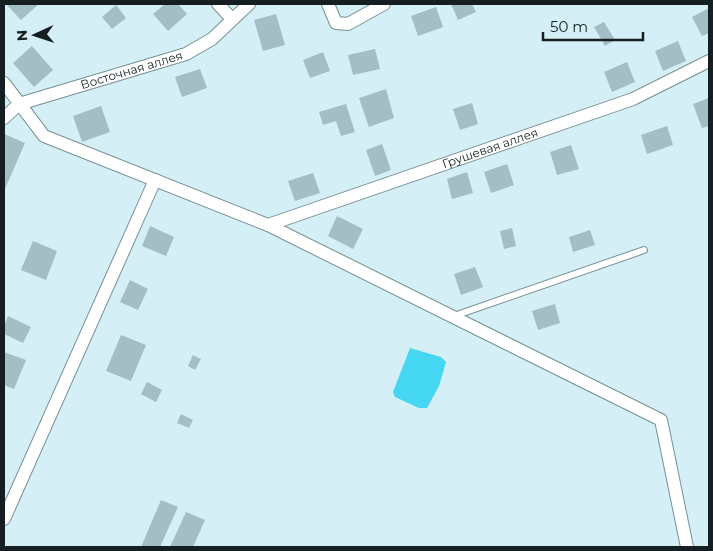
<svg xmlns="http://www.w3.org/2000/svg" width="713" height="551" viewBox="0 0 713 551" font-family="Montserrat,sans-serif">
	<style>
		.water { fill: #45d6f1 }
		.building { fill: #a3bec4 }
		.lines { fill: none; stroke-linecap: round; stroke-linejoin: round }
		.lane-casing { stroke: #779096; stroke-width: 8 }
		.street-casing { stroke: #779096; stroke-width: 14 }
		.lane { stroke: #fff; stroke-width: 6 }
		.street { stroke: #fff; stroke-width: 12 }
		.labels { text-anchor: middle; stroke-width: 4; stroke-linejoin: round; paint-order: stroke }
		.street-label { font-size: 12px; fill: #151f21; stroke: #d4eff5 }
	</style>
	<rect width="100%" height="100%" fill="#d4eff5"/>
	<polygon class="water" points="410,348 441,357 446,362 439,386 427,408 419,408 395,397 393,392"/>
	<g class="building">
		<polygon points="6,4 39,4 21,20"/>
		<polygon points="165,4 178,4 187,14 168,31 153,14"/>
		<polygon points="451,4 472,4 476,12 458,20"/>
		<polygon points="116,5 126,18 112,29 102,17"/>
		<polygon points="436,7 443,27 418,36 411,16"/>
		<polygon points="709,8 709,33 702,36 692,17"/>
		<polygon points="276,14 285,45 263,51 254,20"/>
		<polygon points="604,22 615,40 605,46 594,27"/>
		<polygon points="678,41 686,61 663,71 655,51"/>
		<polygon points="32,46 53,70 34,87 13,63"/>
		<polygon points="375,49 380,69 353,75 348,55"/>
		<polygon points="323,52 330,71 310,78 303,60"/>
		<polygon points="627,62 635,82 612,92 604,72"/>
		<polygon points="200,69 207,88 182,97 175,77"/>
		<polygon points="386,89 394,118 369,127 359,98"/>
		<polygon points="709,98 709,126 702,128 693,104"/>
		<polygon points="472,103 478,124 460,130 453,109"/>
		<polygon points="346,104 355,132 341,136 336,121 323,125 319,112"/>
		<polygon points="101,106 110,132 82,142 73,116"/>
		<polygon points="667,126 673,145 647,154 641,135"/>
		<polygon points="4,134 25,143 4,191"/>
		<polygon points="382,144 391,170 375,176 366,150"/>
		<polygon points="571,145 579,169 557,175 550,152"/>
		<polygon points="507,164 514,185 491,193 484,172"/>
		<polygon points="467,172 473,193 452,199 447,179"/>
		<polygon points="313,173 320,193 295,201 288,181"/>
		<polygon points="337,216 363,229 353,249 328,236"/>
		<polygon points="150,226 174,237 166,256 142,246"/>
		<polygon points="512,228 516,246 504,249 500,231"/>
		<polygon points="590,230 595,245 573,252 569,237"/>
		<polygon points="33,241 57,251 46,280 21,270"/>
		<polygon points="475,267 483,287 461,295 454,274"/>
		<polygon points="130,280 148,289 138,310 120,302"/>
		<polygon points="555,304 560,323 538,330 532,311"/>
		<polygon points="8,316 31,327 23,343 4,334 4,326"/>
		<polygon points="121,335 146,345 131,381 106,371"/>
		<polygon points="4,352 26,360 14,389 4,385"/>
		<polygon points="193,355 201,359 195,370 188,366"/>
		<polygon points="147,382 162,390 156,402 141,394"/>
		<polygon points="181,414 193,420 189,428 177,423"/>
		<polygon points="161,500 178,507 160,547 141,547"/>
		<polygon points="186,512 205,520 193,547 170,547"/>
	</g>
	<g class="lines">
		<defs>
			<polyline id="lane" points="454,316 644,250"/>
			<g id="street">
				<polyline points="218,4 232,19"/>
				<polyline points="328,4 336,23 348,24 384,4"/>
				<polyline points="4,83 44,136 268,225 661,420 687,547"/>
				<path id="s1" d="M4,118L19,104L186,54L212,39L249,4"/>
				<path id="s2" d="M268,225L633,99L709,61"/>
				<polyline points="4,519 155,180"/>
			</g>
		</defs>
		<use href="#lane" class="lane-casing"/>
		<use href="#street" class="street-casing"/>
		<use href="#lane" class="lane"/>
		<use href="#street" class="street"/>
	</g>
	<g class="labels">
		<g class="street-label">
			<text dy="4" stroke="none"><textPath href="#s1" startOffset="138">Восточная аллея</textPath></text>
			<text dy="4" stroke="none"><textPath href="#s2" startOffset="235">Грушевая аллея</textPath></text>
		</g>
	</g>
	<rect width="713" height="551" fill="none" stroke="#151f21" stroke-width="10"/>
	<g transform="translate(35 35) rotate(267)" stroke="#d4eff5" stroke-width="4" paint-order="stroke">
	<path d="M0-4L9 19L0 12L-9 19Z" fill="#151f21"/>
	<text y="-8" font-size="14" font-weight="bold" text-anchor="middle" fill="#151f21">N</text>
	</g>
	<path d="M543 32v8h100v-8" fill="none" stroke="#151f21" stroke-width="2.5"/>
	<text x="550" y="32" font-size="15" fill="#151f21" stroke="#d4eff5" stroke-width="4" paint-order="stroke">50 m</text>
</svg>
